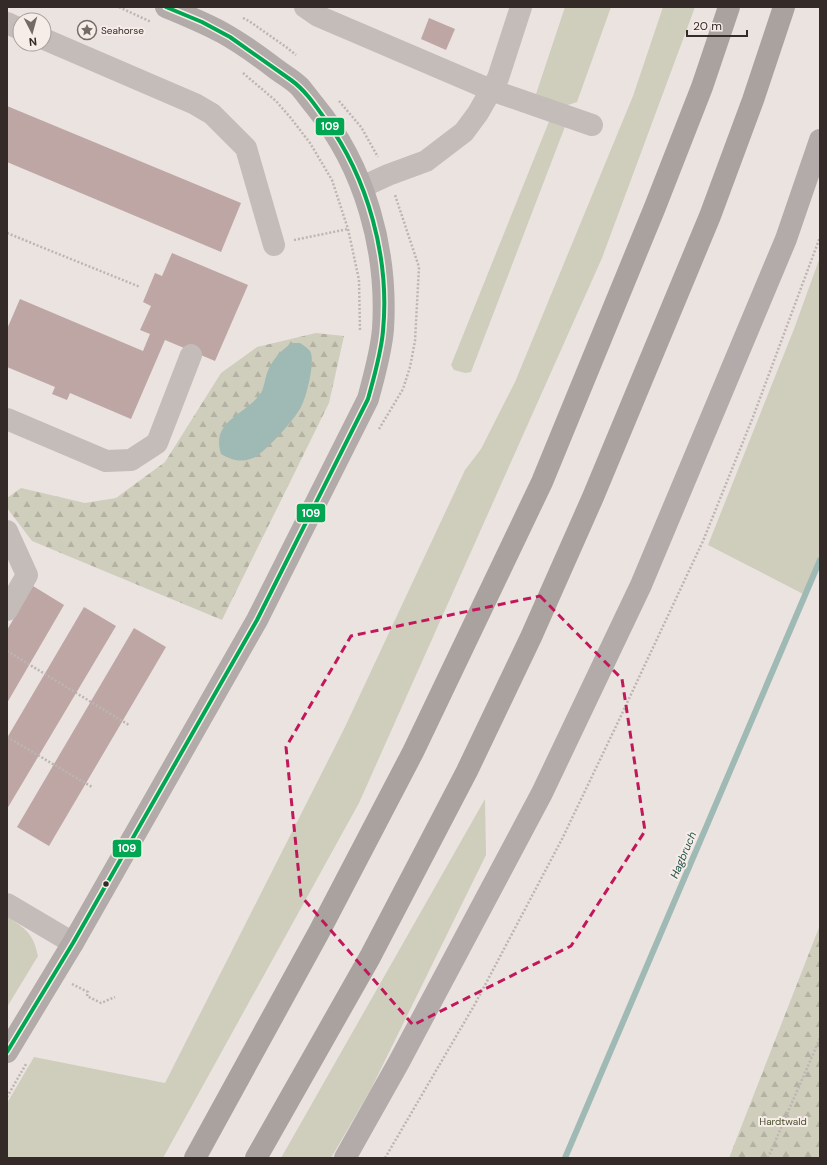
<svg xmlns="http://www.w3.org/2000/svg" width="827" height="1165" viewBox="0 0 827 1165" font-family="'DM Sans',sans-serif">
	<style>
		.green { fill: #cfcebc }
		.forest { fill: url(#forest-firs) }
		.water { fill: #9fbab5 }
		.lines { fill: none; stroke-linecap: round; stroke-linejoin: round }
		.stream { stroke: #9fbab5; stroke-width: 6 }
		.building { fill: #bda6a4 }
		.path { stroke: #bdb5b2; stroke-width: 2.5; stroke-dasharray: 2 2; stroke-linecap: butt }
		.minor { stroke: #c4bcb9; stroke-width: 22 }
		.major { stroke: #b2aba9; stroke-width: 22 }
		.highway { stroke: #aaa29f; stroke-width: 22 }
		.bus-1-casing { stroke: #f7ede8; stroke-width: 7 }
		.bus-1 { stroke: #00a651; stroke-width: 4 }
		.marked { fill: none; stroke: #c2185b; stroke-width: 3; stroke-dasharray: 8 5; stroke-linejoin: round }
		.bus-dot { fill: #342a28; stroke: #f7ede8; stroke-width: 1.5 }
		.labels { text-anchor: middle; stroke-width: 4; stroke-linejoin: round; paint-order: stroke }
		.poi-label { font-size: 10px; fill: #342a28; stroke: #f7ede8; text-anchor: start }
		.park-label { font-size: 10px; fill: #4a4f2f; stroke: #f7ede8 }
		.water-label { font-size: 11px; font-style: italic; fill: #22514b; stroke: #f7ede8 }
		.line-badge { stroke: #f7ede8; stroke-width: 1.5 }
		.badge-label { font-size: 11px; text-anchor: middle; font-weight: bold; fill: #fff }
	</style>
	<defs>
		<pattern id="forest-firs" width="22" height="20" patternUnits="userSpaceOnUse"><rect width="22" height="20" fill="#cfcebc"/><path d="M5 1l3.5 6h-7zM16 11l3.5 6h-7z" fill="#b2b1a2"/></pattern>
	</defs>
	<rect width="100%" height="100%" fill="#ebe3e0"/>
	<g class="green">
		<polygon points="565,7 611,7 577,102 565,106 537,97 536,94"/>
		<polygon points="663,7 695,7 602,258 359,803 163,1158 7,1158 7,1103 34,1057 165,1083 344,729 465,470 481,449 515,382 633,96"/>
		<polygon points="550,119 566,124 471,372 465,373 454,370 451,365"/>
		<polygon points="820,257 820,566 807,596 708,545 794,329"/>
		<polygon points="485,799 486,855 371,1089 331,1158 281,1158"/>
		<path d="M7,916C25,929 33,932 38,956L7,1007Z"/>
	</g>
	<g class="forest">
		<polygon points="316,333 344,336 329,403 222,620 32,541 7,508 7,498 21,488 85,503 116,498 165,462 221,373 257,347"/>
		<polygon points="820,925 820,1158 729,1158"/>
	</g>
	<path class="water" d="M292,343H300C303,345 308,348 310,351C316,361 306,398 301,407C295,419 265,453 253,458C240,463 232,460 221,454C210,419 248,415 262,391C264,386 265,379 267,373C272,360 280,351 292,343Z"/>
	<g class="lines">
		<polyline class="stream" points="565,1158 820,560"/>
	</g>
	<g class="building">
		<polygon points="429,18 455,29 446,50 421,39"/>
		<polygon points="7,106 241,203 221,252 7,162"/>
		<polygon points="172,253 248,285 215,361 165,340 131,419 70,393 67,400 52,394 55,387 7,367 7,329 20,299 143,351 150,334 140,330 151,306 143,302 155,273 162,276"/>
		<polygon points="33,586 64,605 7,703 7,630"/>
		<polygon points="84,607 116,626 7,809 7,738"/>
		<polygon points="134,628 166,647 49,846 17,827"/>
	</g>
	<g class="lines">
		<g class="path">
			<polyline points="119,7 151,22"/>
			<polyline points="243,18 249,21 286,47 296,55"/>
			<polyline points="243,73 276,101 290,117 310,143 332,180 348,229 359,280 360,330"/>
			<polyline points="339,101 361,127 378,157"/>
			<polyline points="7,233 140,287"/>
			<polyline points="294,240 348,229"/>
			<polyline points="379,429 403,389 410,367 415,341 419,267 395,195"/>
			<polyline points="7,651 129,725"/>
			<polyline points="7,737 92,787"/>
			<polyline points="72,984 88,992 87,996 101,1003 115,997"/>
			<polyline points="7,1097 26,1064"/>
			<polyline points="385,1158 475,1004 562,839 619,720 703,541 753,417 820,237"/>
			<polyline points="768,1158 820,1038"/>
		</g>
		<g class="minor">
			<polyline points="305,7 318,16 491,90 592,125"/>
			<polyline points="7,23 20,29"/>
			<polyline points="44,39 195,104 212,114 246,148 274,245"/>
			<polyline points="362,187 388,175 426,161 464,132 478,113 498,78 521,7"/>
			<polyline points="7,419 106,461 131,460 157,443 191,355"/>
			<polyline points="7,531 27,575 7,610"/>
			<polyline points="7,904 73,943"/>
		</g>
		<g class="major">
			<path d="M7,1052L73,943L257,620L368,399C374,376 381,353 383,329C388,250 365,167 315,106C310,100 305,93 300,87C293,80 284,75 276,69C259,56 241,43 223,33C205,23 185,15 166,7"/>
			<polyline points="345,1158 399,1062 542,793 641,585 786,239 820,140"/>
		</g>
		<g class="highway">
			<polyline points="195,1158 319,932 413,752 542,482 655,207 702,87 729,7"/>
			<polyline points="256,1158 370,957 467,771 531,637 593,497 710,216 753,100 784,7"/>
		</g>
		<defs>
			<path id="bus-1" d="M7,1052L73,943L257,620L368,399C374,377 381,354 383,331C390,258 368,178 325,119C315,105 305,90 291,80L230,37L202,22L166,7"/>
		</defs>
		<use href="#bus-1" class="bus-1-casing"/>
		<use href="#bus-1" class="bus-1"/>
	</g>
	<path class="marked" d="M540,596L622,679L645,831L571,946L413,1025L301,896L286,747L351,636Z"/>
	<defs>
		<symbol id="sight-ring" viewBox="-11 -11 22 22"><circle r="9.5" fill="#f7ede8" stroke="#746b68" stroke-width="1.5"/><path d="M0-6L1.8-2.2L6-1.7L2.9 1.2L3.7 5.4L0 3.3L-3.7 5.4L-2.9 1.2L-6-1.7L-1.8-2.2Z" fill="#746b68"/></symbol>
	</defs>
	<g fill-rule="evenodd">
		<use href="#sight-ring" x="76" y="19" width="22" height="22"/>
	</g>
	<circle class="bus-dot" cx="106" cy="884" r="3.5"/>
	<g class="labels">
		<g class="poi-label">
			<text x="101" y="34">Seahorse</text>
		</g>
		<g class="park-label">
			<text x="783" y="1125">Hardtwald</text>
		</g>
		<g class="water-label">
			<text transform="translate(683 855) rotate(-67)" y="4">Hagbruch</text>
		</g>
	</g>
	<g class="line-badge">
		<rect x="315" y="117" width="30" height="19" rx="4" fill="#00a651"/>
		<rect x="296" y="503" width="30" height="20" rx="4" fill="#00a651"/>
		<rect x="112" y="839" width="30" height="19" rx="4" fill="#00a651"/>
	</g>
	<g class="badge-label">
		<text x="330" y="130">109</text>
		<text x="311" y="517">109</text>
		<text x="127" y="852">109</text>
	</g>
	<rect width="827" height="1165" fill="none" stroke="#342a28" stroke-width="16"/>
	<g transform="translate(32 32) rotate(174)"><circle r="19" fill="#f7ede8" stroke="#a99f9b"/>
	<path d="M0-3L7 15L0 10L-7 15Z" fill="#746b68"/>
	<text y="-6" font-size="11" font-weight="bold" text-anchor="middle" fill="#342a28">N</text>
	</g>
	<path d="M687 30v6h60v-6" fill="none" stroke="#342a28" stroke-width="2"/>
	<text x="693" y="30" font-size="12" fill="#342a28" stroke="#f7ede8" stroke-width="3" paint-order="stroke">20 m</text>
</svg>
